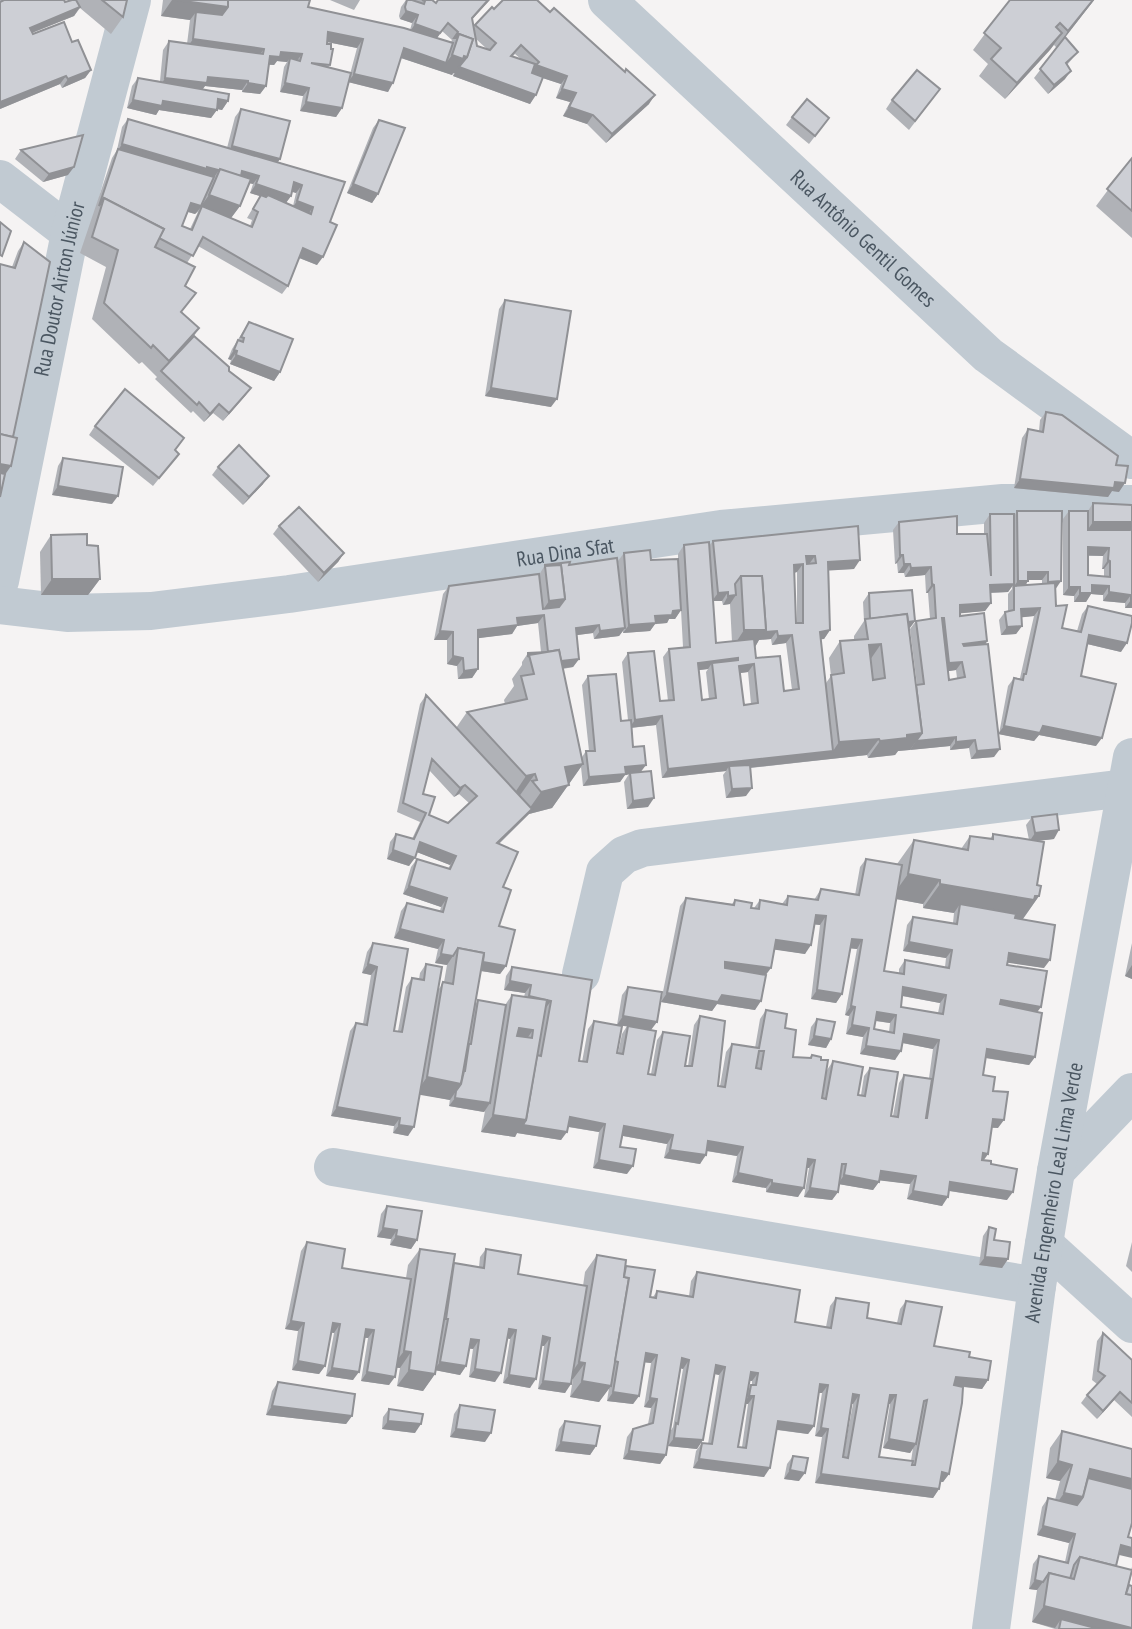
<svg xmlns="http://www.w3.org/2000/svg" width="1132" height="1629" viewBox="0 0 1132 1629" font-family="'PT Sans Narrow',sans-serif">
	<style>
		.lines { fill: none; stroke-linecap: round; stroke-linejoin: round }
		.minor { stroke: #c1cad2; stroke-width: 38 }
		.wall { fill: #b0b2b7; fill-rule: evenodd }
		.shaded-wall { fill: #909195 }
		.building { fill: #cdcfd5; stroke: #909195; stroke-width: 2; fill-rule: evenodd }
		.labels { text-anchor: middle; stroke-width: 5; stroke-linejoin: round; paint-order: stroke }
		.street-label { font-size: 21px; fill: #4a5661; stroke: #fff }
	</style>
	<rect width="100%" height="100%" fill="#f5f3f3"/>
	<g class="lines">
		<g class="minor">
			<path id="s1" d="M607,0L988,355L1132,460"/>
			<polyline points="0,179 70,233"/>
			<path id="s2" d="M0,581L70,233L132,0"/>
			<path id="s3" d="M0,605L67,613L151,611L289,594L721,529L1003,503L1132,504"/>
			<polyline points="581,974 605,872 624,855 642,848 1125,788"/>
			<polyline points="333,1167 1037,1286"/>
			<polyline points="1056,1171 1132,1092"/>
			<polyline points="1044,1244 1132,1324"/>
			<path id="s4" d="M991,1629L1037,1286L1056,1171L1132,757"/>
		</g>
	</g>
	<g class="wall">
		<polygon points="0,0 65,2 70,0 127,0 123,17 111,34 80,8 74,16 32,33 33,34 72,42 91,70 85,78 62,88 60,84 0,109"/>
		<path d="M163,0H310L308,7L410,30L412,23L400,19L399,16L401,7L406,0H432L436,3L472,19L473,27L494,9L649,104L606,143L587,124L563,116L570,102L556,98L561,84L543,78L530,104L453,76L454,73L452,75L401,58L388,92L348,82L357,48L327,42L330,65L328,68L342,108L336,117L300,111L303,96L280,92L284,67L287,62L277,61L274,65H269L266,86L260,94L242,92V90L205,86L203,89L228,101L222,110L217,109L211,118L159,110L156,115L127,108L132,86L138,78L160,81L163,50L169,41L187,44L190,20L161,16ZM442,31L452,40L451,42L437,38ZM476,39L487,49L477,46ZM515,54L522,60L512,57Z"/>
		<polygon points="330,0 360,0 354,10"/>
		<polygon points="1010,0 1094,0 1065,37 1078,52 1067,65 1065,79 1048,94 1034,78 1057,48 1054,45 1005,99 979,76 988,64 973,50"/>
		<polygon points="934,97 909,130 886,109 892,100"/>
		<path d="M241,109L280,159L278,162L345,182L330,222L317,265L299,258L288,286L282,294L198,246L187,263L182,312L199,328L194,336L229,371L251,388L223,421L213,413L204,422L193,411L191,413L155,379L157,377L142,362L139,364L92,319L106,267L80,253L112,158L117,150L122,127L128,119L227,148L235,117ZM249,183L253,184L250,193L260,196L247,218L252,220L250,226L231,218L240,206ZM292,192L296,193L293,206L286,203L291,196ZM188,212L195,214L198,212L190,229L182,226Z"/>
		<polygon points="792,117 829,118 809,144 786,125"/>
		<polygon points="379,120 378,194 372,203 347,193 373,128"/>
		<polygon points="21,150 68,175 43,182 15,159"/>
		<polygon points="1132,158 1132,238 1096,206"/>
		<polygon points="24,242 5,474 12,267 18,251"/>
		<polygon points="505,300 551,407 485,396 499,309"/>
		<polygon points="249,322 280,372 274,381 230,364 231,360 228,359 232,349"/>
		<polygon points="1046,412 1116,465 1119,492 1112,491 1108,497 1014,488 1022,438 1028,429 1039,431 1040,420"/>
		<polygon points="95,426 175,450 179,454 153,486 89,435"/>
		<polygon points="63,458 112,504 52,495 58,466"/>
		<polygon points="218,467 263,484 243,505 212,475"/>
		<path d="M1093,503L1132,505V608H1125V603L1103,601V595L1091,594L1086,602H1074V596L1063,595V519L1069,511H1088ZM1088,556H1103L1102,569H1104V577L1088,575Z"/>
		<path d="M1017,511H1062L1055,589L1056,606L1062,628L1077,631L1082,614L1088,606L1121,652L1087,644L1081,676L1096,746L1039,735L1034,741L999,734L994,757L971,759L969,748L950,750V746L898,751L895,755L868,758L867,755L750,768L746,796L726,798L723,775L726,771L662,778L656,725L631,728L633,747L648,807L627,809L624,782L629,774L625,775L620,782L583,786L581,767L552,808L529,814L499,844L503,887L499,926L506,966L500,974L481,971L475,1005L478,1000L505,1005L512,995L524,997L525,993L504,990L506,976L512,967L592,980L579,1061L582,1062L588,1029L594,1021L617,1053H618L622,1034L627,1026L617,1025L622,995L628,987L651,1030L648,1074H651L657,1040L663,1032L685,1066H688L694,1025L700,1016L718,1086H720L726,1052L732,1044L755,1048L760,1019L766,1010L785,1028L793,1057L809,1058L812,1055L821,1060L827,1070L833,1061L858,1095H861L864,1076L870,1068L891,1116H893L899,1083L904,1075L929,1078L933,1049L902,1043L895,1060L860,1054L863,1037L846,1034L849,1016L845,1015L857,949L851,948L842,994L836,1003L811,999L820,925L814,924L805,954L774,949L755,1010L717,1004L712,1011L661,1002L680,906L686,898L732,904L735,900L754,908L760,900L782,904L788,896L814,900L821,889L855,895L860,867L866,859L897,864L914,840L961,849L970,836L990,839L993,834L1029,840L1026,825L1032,817L1054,839L1036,841L1037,885L1039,896L1023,919L1044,968L1007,962V965L1037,1012L1035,1057L1029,1065L985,1058L983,1075L993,1091L998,1128H992L988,1154L984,1160L991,1164L1007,1200L949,1191L942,1206L907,1199L910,1184L880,1180L873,1190L839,1184L838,1192L832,1200L804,1197L809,1168H807L798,1197L766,1192V1188L732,1182L737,1156L706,1151L700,1164L664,1158L667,1144L623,1136L620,1147L627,1174L593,1168L599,1132L568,1127L561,1140L517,1133L515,1137L481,1132L485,1111L484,1112L449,1106L450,1099V1100L420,1094L408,1136L393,1133L394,1126L331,1116L350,1031L356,1023L363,1024L371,975L362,973L367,952L373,943L394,1031H398L406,987L412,978L419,979L420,973L426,964L438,990L444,982L447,965L435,963L438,949L394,938L401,911L407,903L440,911L441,907L403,894L411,867L417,859L448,869L450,865L417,852L409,866L387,859L390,842L396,834L412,839L420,822L397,812L420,704L426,695L456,728L467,712L505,704L504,700L514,686L512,679L522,665V662L528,653L541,652L538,623L517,626L512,634L478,638V669L472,678L458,679L457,666L447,664V640H434L443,594L449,586L539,575L545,565H569L619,575L618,561L624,553L651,560L678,559V554L684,545L709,546L713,541L858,526L854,569L829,570L830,630L824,639H821L826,683L831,676L829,658L840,641L854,640V636L864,621L863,602L869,593L915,621L909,629L916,685H917L910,629L916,621L930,619L928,593H926L925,575L905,577L904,573H898L897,563L895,564L893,530L899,522L957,534H984V523L990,514L1014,516ZM797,572V623H796L794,573ZM1028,580H1042V584L1026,585ZM1012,586V589L1008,594V611L1005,612L999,620L1001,635L1016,634L1022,626L1021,617L1034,616L1020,678H1014L1008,686L999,734L986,644L987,641L960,616V613L985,611L991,603L990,593L1008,592ZM713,601H722L723,605L730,604L732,642L716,643ZM681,610L683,647L669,649L663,657L668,701H660L628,653L622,662L628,720L621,721L588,676L582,685L589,751H586L582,757L563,669L573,667L579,659L577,635L593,633L594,639L619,636L623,631V633L650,631L655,624L667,623L669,619H675ZM771,639L772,645L786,643L792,690L784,691L756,658L755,647L759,640ZM708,669L706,672L709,699L702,700L699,670ZM956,670L957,678L949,680L948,671ZM748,672L751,704L744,705L740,673ZM429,770L454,797L459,794L469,803L448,823L429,815L423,794ZM896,899L923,904V908L954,913L953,923L913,917L907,925L903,951L946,958L945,967L905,960L899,969V973L884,971ZM902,996L940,1003L938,1013L901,1007ZM875,1021L890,1023L889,1032L874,1029Z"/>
		<polygon points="279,526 344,553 338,562 318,582 273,534"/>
		<polygon points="51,535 100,579 88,595 41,595 40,552"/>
		<polygon points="1132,943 1132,979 1125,976"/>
		<polygon points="817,1019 831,1039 826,1048 808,1045 811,1027"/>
		<polygon points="387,1206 417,1240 411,1249 390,1245 391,1239 377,1237 381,1214"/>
		<polygon points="989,1227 994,1240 1008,1259 1002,1268 979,1265 983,1236"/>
		<path d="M307,1242L342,1268L406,1278L408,1265L420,1249L454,1263L479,1267L480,1257L486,1249L518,1274L583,1286L585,1272L597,1255L625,1268L626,1266L650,1297H653L657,1291L689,1296L691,1281L697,1272L795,1322L826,1327L830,1306L836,1298L867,1318L897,1323L900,1309L906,1301L934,1346L969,1357L988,1380L982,1389L963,1387L949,1474L943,1482H940L939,1489L933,1498L815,1483L822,1437L815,1436L822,1393H819L814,1426L808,1434L777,1430L764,1477L693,1468L696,1451L702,1443L708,1444L719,1375L715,1374L697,1449L668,1446L670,1432L673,1427L683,1369L681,1368L666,1455L660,1464L623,1459L627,1437L633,1429L648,1424L651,1408L644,1407L651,1363L645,1362L639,1396L633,1404L607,1401L609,1388L599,1402L570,1397L573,1379H571L565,1393L538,1389L544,1346H542L530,1388L503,1383L510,1339L507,1338L495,1382L469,1377L473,1349L469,1348L466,1366L460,1375L435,1370V1374L423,1391L397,1386L400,1368H396L389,1385L361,1381L368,1338H365L353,1380L326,1376L334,1333L331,1332L325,1366L319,1374L292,1370L298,1331L285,1329L301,1251ZM749,1381H752V1385L748,1390ZM745,1404H748L742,1447H738ZM852,1404H853L843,1457ZM888,1404H890L883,1448L910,1453L913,1448L911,1461L879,1457Z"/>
		<polygon points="1132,1242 1132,1272 1126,1266"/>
		<polygon points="1103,1333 1132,1360 1132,1417 1114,1400 1097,1419 1081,1403 1087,1395 1097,1384 1092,1380 1097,1341"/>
		<polygon points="278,1382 352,1416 346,1424 266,1415 272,1391"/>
		<polygon points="460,1405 485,1442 450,1437 454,1414"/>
		<polygon points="389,1409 415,1433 382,1429 383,1417"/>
		<polygon points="565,1421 596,1446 590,1455 555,1451 559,1429"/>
		<polygon points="1062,1431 1131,1528 1119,1555 1116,1566 1131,1570 1132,1567 1132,1573 1129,1585 1132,1629 1055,1629 1032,1622 1037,1590 1029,1589 1033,1564 1039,1556 1065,1562 1069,1543 1037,1535 1042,1507 1048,1498 1055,1500 1060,1481 1046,1478 1050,1448"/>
		<polygon points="793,1456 799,1481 784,1479 787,1464"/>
	</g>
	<g class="shaded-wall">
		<polygon points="172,0 176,0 228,7 216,24 196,12 190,20 161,16"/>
		<polygon points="488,0 490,0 466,26 472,18"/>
		<polygon points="1093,0 1094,0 1057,48 1068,31"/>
		<polygon points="80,7 74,16 24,36 30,28"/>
		<polygon points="406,11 418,15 412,23 400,19"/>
		<polygon points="448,23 434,42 409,33 415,24"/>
		<polygon points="328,32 363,39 357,48 322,41"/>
		<polygon points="1062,33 1050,50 1005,99 1017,83"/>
		<polygon points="193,39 264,49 258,57 187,48"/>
		<polygon points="404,48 446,63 452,55 464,56 536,95 530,104 453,76 455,73 453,73 452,75 398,57"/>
		<polygon points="281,52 302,54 296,62 290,58 287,62 277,61 274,65 264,64 270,56"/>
		<polygon points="536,65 567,76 561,84 530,74"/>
		<polygon points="91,70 85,78 62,88 68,79"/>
		<polygon points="1071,71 1065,79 1048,94 1054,85"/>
		<polygon points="354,74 393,83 388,92 348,82"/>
		<polygon points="66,76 60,84 0,109 0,102"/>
		<polygon points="208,77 248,81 242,90 205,86 201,91 160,87 165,78"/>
		<polygon points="248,83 266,86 260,94 242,92"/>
		<polygon points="285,83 309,88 303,96 280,92"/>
		<polygon points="562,89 576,93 570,102 556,98"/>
		<polygon points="655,95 649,104 606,143 612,134"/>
		<polygon points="218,99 228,101 222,110 212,108"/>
		<polygon points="133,100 163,101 217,110 211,118 159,110 156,115 127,108"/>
		<polygon points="306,102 342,108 336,117 300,111"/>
		<polygon points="569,107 593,115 587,124 563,116"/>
		<polygon points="122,144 207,167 219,170 213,179 117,152"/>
		<polygon points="232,146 280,159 274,167 226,155"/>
		<polygon points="74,167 68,175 43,182 49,174"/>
		<polygon points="242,171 259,176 253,184 238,180"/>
		<polygon points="294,182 302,185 296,193 288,190"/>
		<polygon points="256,184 291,196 285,204 250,193"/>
		<polygon points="353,184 378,194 372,203 347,193"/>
		<polygon points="209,195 240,206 228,222 202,206 195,214 185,211 191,203 201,206"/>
		<polygon points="297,201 313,207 307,216 291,210"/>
		<polygon points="303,248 323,257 317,265 297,257"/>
		<polygon points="234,350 237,351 231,360 228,359"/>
		<polygon points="236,355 280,372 274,381 230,364"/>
		<polygon points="251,388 245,396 223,421 229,413"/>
		<polygon points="491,388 557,399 551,407 485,396"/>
		<polygon points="219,404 213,413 204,422 210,414"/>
		<polygon points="0,464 11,466 0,482"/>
		<polygon points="269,476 263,484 243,505 249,497"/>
		<polygon points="1020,479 1115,482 1125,483 1119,492 1112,491 1108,497 1014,488"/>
		<polygon points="58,486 118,496 112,504 52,495"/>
		<polygon points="1093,522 1132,522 1132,527 1124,539 1082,538"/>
		<polygon points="1088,547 1109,548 1103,556 1082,555"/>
		<polygon points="344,553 338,562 318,582 324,573"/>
		<polygon points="900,555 903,555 897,563 895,564"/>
		<polygon points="806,556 815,556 809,564 803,564 797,572 788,574 794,565"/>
		<polygon points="860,560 854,569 822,571 828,562"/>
		<polygon points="1108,560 1110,561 1104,569 1102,569"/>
		<polygon points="904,564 910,564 904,573 898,573"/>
		<polygon points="931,567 925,575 905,577 911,568"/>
		<polygon points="1028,572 1048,572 1042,580 1022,580"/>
		<polygon points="52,579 100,579 88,595 41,595"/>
		<polygon points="1018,581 1028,581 1022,590 1014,586"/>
		<polygon points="1061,581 1055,590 1042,590 1048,582"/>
		<polygon points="932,584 934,585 928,593 926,593"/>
		<polygon points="1014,584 1008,592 984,593 990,585"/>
		<polygon points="1092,585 1109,586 1103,595 1091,594 1086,602 1074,602 1080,593"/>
		<polygon points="1069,587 1080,587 1074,596 1063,595"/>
		<polygon points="728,592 722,601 712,601 718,593"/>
		<polygon points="1109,592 1131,595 1125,603 1103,601"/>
		<polygon points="736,595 730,604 723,605 728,596"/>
		<polygon points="565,599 553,615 544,615 538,623 517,626 512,634 472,639 478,630 517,618 539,616 549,601"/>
		<polygon points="1131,600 1132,600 1132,608 1125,608"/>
		<polygon points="991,603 985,611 954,614 960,605"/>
		<polygon points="1040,608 1034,616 1015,618 1021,609"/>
		<polygon points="681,610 675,619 669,619 667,623 655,624 650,631 623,633 629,625 673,611"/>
		<polygon points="915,621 909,629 871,626"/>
		<polygon points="599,625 593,633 570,636 576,628"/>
		<polygon points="1022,626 1016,634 1001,635 1007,627"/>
		<polygon points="625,628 619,636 594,639 600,631"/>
		<polygon points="744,630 777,631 771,639 759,640 755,647 733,647"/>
		<polygon points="830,630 824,639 814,640 820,632"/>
		<polygon points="440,631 453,632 447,640 434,640"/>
		<polygon points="792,635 786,643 772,645 778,636"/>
		<polygon points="1089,635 1127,643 1121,652 1083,643"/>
		<polygon points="987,641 982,650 957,652 963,644"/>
		<polygon points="881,644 870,660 869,645"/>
		<polygon points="453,656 463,658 457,666 447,664"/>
		<polygon points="738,658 733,666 712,663 708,669 692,671 698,663"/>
		<polygon points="579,659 573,667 533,672 531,664"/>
		<polygon points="962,662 956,670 943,672 949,663"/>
		<polygon points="754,664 748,672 733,674 739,666"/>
		<polygon points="478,669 472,678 458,679 464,671"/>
		<polygon points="662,716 656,725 629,728 635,720"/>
		<polygon points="1004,726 1043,726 1102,738 1096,746 1039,735 1034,741 998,734"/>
		<polygon points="922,733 910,750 898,751 895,755 868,758 880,741 907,735"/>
		<polygon points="956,737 950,746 910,750 916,741"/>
		<polygon points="879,739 867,755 729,770 729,766 726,771 662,778 668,769 833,751 839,742"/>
		<polygon points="975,740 969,748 950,750 956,742"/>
		<polygon points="1000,749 994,757 971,759 977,751"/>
		<polygon points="583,764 552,808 529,814 491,851 497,843 524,816 541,792 565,767"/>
		<polygon points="646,765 640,773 625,775 620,782 583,786 589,777 625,767"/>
		<polygon points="535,774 518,798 510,800 526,776"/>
		<polygon points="465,785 459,794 454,797 460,788"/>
		<polygon points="752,788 746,796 726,798 732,789"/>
		<polygon points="654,798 648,807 627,809 633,801"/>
		<polygon points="1059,830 1054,839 1029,842 1035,833"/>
		<polygon points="420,842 456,856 450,865 414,851"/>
		<polygon points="393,850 415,858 409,866 387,859"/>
		<polygon points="908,874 940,880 923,904 891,898"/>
		<polygon points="940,884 1035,896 1039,896 1022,920 960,904 954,913 923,908"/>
		<polygon points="409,886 447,898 441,907 403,894"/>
		<polygon points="816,915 826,916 820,925 810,924"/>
		<polygon points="400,929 444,940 438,949 394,938"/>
		<polygon points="852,939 862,940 857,949 846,948"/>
		<polygon points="776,940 811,945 805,954 770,949"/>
		<polygon points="909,942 952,950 946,958 903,951"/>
		<polygon points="1009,953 1050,960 1044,968 1003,962"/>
		<polygon points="441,954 453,956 447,965 435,963"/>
		<polygon points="457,957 506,966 500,974 456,967"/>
		<polygon points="725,962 771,968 765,976 719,970"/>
		<polygon points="368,964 377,967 371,975 362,973"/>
		<polygon points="1132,965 1132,979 1125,976"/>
		<polygon points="510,981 531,985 525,993 504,990"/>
		<polygon points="903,987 946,995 940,1003 898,995"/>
		<polygon points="817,990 842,994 836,1003 811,999"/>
		<polygon points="667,993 722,995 761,1001 755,1010 717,1004 712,1011 661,1002"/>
		<polygon points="529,996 551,1001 545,1009 523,1005"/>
		<polygon points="1001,1000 1041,1007 1035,1015 995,1008"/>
		<polygon points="851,1006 855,1007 849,1016 845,1015"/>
		<polygon points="877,1012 896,1015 890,1023 871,1020"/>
		<polygon points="623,1016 657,1022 651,1030 617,1025"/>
		<polygon points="852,1025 869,1028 863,1037 846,1034"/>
		<polygon points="519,1028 533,1030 521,1047 508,1044"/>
		<polygon points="904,1034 939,1040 933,1049 898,1042"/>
		<polygon points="814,1036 831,1039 826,1048 808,1045"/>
		<polygon points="866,1046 901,1051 895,1060 860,1054"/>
		<polygon points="987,1049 1035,1057 1029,1065 981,1057"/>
		<polygon points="427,1077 461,1084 450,1100 415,1094"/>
		<polygon points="455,1098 490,1103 484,1112 449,1106"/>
		<polygon points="337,1107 400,1118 394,1126 331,1116"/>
		<polygon points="493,1115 526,1120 567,1132 561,1140 517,1133 515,1137 481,1132"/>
		<polygon points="570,1117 605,1124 599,1132 564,1126"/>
		<polygon points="993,1119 1004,1120 998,1128 987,1127"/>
		<polygon points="399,1125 414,1127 408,1136 393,1133"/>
		<polygon points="624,1126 673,1135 667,1144 618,1135"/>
		<polygon points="708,1141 743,1147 737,1156 702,1150"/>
		<polygon points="670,1150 706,1155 700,1164 664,1158"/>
		<polygon points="983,1153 988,1154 982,1162"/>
		<polygon points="808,1159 815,1160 809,1168 802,1168"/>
		<polygon points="599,1160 633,1166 627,1174 593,1168"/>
		<polygon points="881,1171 916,1176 910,1184 876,1180"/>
		<polygon points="738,1173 772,1180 766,1188 732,1182"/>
		<polygon points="844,1175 879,1182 873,1190 838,1184"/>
		<polygon points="950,1182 1013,1192 1007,1200 944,1190"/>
		<polygon points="772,1183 804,1188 798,1197 766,1192"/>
		<polygon points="810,1188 838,1192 832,1200 804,1197"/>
		<polygon points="913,1191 948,1197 942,1206 907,1199"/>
		<polygon points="383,1228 397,1230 391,1239 377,1237"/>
		<polygon points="396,1236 417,1240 411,1249 390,1245"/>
		<polygon points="985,1257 1008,1259 1002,1268 979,1265"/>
		<polygon points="291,1321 304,1323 298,1331 285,1329"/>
		<polygon points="333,1323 340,1324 334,1333 327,1332"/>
		<polygon points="366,1329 374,1330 368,1338 360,1337"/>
		<polygon points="509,1329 516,1330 510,1339 503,1337"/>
		<polygon points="543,1336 550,1338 544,1346 537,1345"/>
		<polygon points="471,1339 479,1340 473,1349 465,1348"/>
		<polygon points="404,1351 411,1352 400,1368 392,1367"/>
		<polygon points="646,1353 657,1355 651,1363 640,1362"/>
		<polygon points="682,1358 689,1360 683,1369 676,1367"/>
		<polygon points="298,1361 325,1366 319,1374 292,1370"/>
		<polygon points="440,1362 466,1366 460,1375 434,1370"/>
		<polygon points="579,1362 585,1363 573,1379 568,1378"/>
		<polygon points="716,1365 725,1367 719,1375 710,1373"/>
		<polygon points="332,1368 359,1372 353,1380 326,1376"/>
		<polygon points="475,1369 501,1373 495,1382 469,1377"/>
		<polygon points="409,1370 435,1374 423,1391 397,1386"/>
		<polygon points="367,1372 395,1377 389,1385 361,1381"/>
		<polygon points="751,1372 758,1373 752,1381 745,1380"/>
		<polygon points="509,1375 536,1379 530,1388 503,1383"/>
		<polygon points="956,1377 988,1380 982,1389 950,1385"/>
		<polygon points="543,1381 571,1384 565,1393 538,1389"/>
		<polygon points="582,1381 611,1386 599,1402 570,1397"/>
		<polygon points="820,1384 828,1385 822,1393 814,1393"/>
		<polygon points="613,1392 639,1396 633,1404 607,1401"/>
		<polygon points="1120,1392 1114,1400 1097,1419 1103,1411"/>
		<polygon points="853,1394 859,1395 853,1404 848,1403"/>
		<polygon points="890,1395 896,1395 890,1404 884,1404"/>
		<polygon points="749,1396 754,1396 748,1404 743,1404"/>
		<polygon points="650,1398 657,1399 651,1408 644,1407"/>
		<polygon points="272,1406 352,1416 346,1424 266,1415"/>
		<polygon points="388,1421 421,1424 415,1433 382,1429"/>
		<polygon points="778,1421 814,1426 808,1434 772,1429"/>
		<polygon points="821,1428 828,1429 822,1437 815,1436"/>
		<polygon points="456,1429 491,1433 485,1442 450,1437"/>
		<polygon points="674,1438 703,1440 697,1449 668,1446"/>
		<polygon points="889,1439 916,1444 910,1453 883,1448"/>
		<polygon points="561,1442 596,1446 590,1455 555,1451"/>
		<polygon points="629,1451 666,1455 660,1464 623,1459"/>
		<polygon points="699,1459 770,1468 764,1477 693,1468"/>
		<polygon points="1058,1461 1072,1465 1060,1481 1046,1478"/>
		<polygon points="1090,1469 1132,1479 1132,1495 1082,1487"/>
		<polygon points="790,1470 805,1473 799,1481 784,1479"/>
		<polygon points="942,1472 949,1474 943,1482 936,1481"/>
		<polygon points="821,1474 939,1489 933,1498 815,1483"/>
		<polygon points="1064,1493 1083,1497 1071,1514 1053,1509"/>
		<polygon points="1043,1526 1075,1534 1069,1543 1037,1535"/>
		<polygon points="1121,1545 1132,1548 1132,1558 1115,1554"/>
		<polygon points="1035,1580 1043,1582 1037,1590 1029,1589"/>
		<polygon points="1044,1606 1132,1628 1132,1629 1059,1629 1061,1619 1055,1628 1032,1622"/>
	</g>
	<g class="building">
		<polygon points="4,0 64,0 65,2 72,0 76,0 80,7 30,28 33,34 64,22 72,42 78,40 91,70 68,79 66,76 0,102 0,2"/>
		<polygon points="102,0 127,0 123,17"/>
		<polygon points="176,0 228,0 228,7"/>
		<polygon points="228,0 310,0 308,7 404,28 453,43 446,63 404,48 393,83 354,74 363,39 328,32 327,44 331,44 331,49 333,49 330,65 311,63 351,73 342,108 306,102 309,88 285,83 290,58 300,61 302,54 281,52 280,57 270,56 266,86 248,83 248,81 208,77 207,83 165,78 169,41 263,54 264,49 193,39 196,12 222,15 228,7"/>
		<polygon points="407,0 412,0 424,4 425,1 422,0 432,0 436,3 438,0 488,0 472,18 477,46 490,50 496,43 475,25 492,7 494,9 503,0 537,0 550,12 554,8 625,72 626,69 655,95 612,134 593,115 569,107 576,93 562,89 567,76 536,65 539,62 521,45 511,56 535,64 532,73 543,77 536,95 459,67 467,57 473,39 459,34 456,38 454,38 458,32 448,23 440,33 415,24 418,15 406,11 405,7"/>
		<polygon points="1010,0 1093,0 1068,31 1060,23 1056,27 1062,33 1017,83 991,59 1001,48 984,33"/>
		<polygon points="459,34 473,39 467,57 464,56 463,59 452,55"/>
		<polygon points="1065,37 1078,52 1066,63 1071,71 1054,85 1040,69"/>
		<polygon points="917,70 940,89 915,121 892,100"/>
		<polygon points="138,78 229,94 228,101 218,99 217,110 163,101 162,106 133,100"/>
		<polygon points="807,99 829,118 815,136 792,117"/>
		<polygon points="241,109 290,121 280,159 232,146"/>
		<polygon points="128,119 345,182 330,222 337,225 323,257 303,248 288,286 203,237 193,256 159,238 164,229 104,198 99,206 118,149 214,177 201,206 191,203 182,226 192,230 202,206 252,227 258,212 253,209 261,195 266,197 268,195 311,214 313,207 297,201 302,185 294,182 291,196 256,184 259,176 242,171 241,176 207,167 207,169 122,144"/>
		<polygon points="379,120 405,128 378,194 353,184"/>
		<polygon points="83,135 74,167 49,174 21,150"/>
		<polygon points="1132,158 1132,211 1107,189"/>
		<polygon points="220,169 251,179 240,206 209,195"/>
		<polygon points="104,198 164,229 155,247 195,267 185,286 196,293 181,312 199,328 169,361 153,345 151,348 104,303 118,250 92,237"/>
		<polygon points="0,222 11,231 2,256 0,255"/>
		<polygon points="24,242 50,262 13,437 0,434 0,264 15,268"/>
		<polygon points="505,300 571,311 557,399 491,388"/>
		<polygon points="249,322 293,339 280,372 236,355 237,351 234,350 238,340 243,342 244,338 241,337"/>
		<polygon points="194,336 229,367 229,371 251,388 229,413 219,404 210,414 199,402 197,405 161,371"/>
		<polygon points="125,389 184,438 175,450 179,454 159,478 95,426"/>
		<polygon points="1046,412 1062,415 1118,456 1116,465 1128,466 1125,483 1115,482 1114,488 1020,479 1028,429 1043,432"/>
		<polygon points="0,434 17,438 11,466 0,464"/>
		<polygon points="239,445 269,476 249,497 218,467"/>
		<polygon points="63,458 123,467 118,496 58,486"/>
		<polygon points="0,473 5,474 0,497"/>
		<polygon points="1093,503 1132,505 1132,522 1093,522"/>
		<polygon points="299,507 344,553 324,573 279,526"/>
		<polygon points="1017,511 1062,511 1061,581 1048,582 1048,572 1028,572 1028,581 1018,581"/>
		<path d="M1069,511H1088V530H1130L1132,527V600H1131V595L1109,592V586L1092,585V593H1080V587H1069ZM1088,547L1109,548L1108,560L1110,561V577L1088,575Z"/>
		<path d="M990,514H1014V584L990,585L991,603L960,605V616L984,613L987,641L963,644L964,646L988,644L1000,749L977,751L975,740L956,742V737L916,741L922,733L916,685L924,684L916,621L936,618L934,585L932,584L931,567L911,568L910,564H904L903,555H900L899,522L957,516V534H987L991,576ZM942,618H944L949,663L962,662L965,677L949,680Z"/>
		<path d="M858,526L860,560L828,562L830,630L820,632L833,751L668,769L662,716L635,720L628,653L654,651L660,701L674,700L669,649L690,647L684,545L709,542L716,643L754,639L756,658L780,656L784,691L799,689L792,635L778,636L777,631L765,632L766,630L762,576H741L735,584L736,595L728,596V592L718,593L713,541ZM806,556H815L816,563L807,564ZM803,564V623H796L794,565ZM738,658V660L712,663L716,698L702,700L698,663ZM754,664L758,703L744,705L739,666Z"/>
		<polygon points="87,534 87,545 98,546 100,579 52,579 51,535"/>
		<polygon points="650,550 651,560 678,559 681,610 673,611 672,615 655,616 656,623 629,625 624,553"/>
		<polygon points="617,558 625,628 600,631 599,625 576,628 579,659 561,661 559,650 529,655 528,657 528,653 548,652 544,615 517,618 518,625 478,630 478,669 464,671 463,658 453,656 453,632 440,631 449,586 539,574 543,609 559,607 565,599 561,565 545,567 545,565 570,562 569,565"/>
		<polygon points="561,565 565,599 549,601 545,566"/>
		<polygon points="741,576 762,576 766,630 744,630"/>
		<polygon points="1055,583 1056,606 1067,605 1062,628 1081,632 1088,606 1132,616 1132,623 1127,643 1089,635 1081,676 1116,684 1102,738 1043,726 1040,733 1004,726 1014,678 1023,680 1024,674 1026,674 1040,608 1021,609 1022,626 1007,627 1005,612 1014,610 1014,586"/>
		<polygon points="912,590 915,621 908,622 907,614 870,619 869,593"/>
		<path d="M907,614L922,733L907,735V738L880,741L879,739L839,742L831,675L844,673L840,641L868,639L865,619ZM881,644L885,678L873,680L869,645Z"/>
		<polygon points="559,650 583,764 565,767 569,785 541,792 532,781 537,780 535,774 526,776 467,712 527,699 521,676 534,674 529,655"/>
		<polygon points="616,674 621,721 631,720 633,747 644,746 646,765 625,767 626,774 589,777 586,751 595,751 588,676"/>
		<path d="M426,695L532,809L497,843L518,852L503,887L511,890L499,926L515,930L506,966L483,962L484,953L458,948L453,956L441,954L444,940L400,929L407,903L443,912L447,898L409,886L417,859L450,869L456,856L420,842L415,858L393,850L396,834L414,839L426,813L403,803ZM432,759L460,788L465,785L477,796L448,823L429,815L435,797L423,794Z"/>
		<polygon points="750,765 752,788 732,789 729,766"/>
		<polygon points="651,771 654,798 633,801 630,773"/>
		<polygon points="1057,814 1059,830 1035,833 1032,817"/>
		<polygon points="993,834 1044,842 1037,885 1041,886 1039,896 1035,896 1034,900 940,884 940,880 908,874 914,840 968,850 970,836 993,839"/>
		<path d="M866,859L902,865L884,971L904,974L905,960L949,968L952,950L909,942L913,917L957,924L960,904L1016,914L1015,918L1055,925L1050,960L1009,953L1008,960L1007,965L1047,971L1041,1007L1001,1000L1000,1004L1042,1013L1035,1057L987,1049L983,1075L995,1077L993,1091L1008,1092L1004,1120L993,1119L988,1154L983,1153L982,1160L991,1161V1164L1017,1169L1013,1192L950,1182L948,1197L913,1191L916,1176L881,1171L879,1182L844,1175L846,1164H842L838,1192L810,1188L815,1160L808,1159L804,1188L772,1183V1180L738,1173L743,1147L708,1141L706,1155L670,1150L673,1135L624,1126L620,1147L636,1149L633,1166L599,1160L605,1124L570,1117L567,1132L523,1125L526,1120L537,1055L541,1056L551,1001L529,996L531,985L510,981L512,967L592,980L579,1061L587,1062L594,1021L622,1026L617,1053L623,1054L628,1026L656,1031L648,1074L655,1075L663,1032L690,1036L685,1066H692L700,1016L725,1021L718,1086L725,1087L732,1044L759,1048L766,1010L787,1014L785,1028L796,1030L793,1057L811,1058L812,1055L821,1057V1060H828L822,1098L826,1099L833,1061L863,1067L858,1095L865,1096L870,1068L898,1072L891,1116L898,1117L904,1075L932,1079L926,1118H927L939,1040L904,1034L901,1051L866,1046L869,1028L852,1025L855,1007L851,1006L862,940L852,939L842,994L817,990L826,916L816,915L811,945L776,940L771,968L725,962V968L766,975L761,1001L722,995L718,1002L667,993L686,898L734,905L735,900L752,903L751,908L759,909L760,900L787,905L788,896L818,900L821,889L859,895ZM903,987L946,995L943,1014L901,1007ZM877,1012L896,1015L894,1033L874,1029ZM759,1051H764L761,1069L756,1068Z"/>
		<polygon points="373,943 408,949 394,1031 402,1032 412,978 424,980 426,964 442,967 414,1127 399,1125 400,1118 337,1107 356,1023 367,1025 377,967 368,964"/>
		<polygon points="458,948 484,953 461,1084 427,1077 442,985 443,982 453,984"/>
		<polygon points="628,987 662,992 657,1022 623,1016"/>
		<path d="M512,995L547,1000L526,1120L493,1115ZM519,1028L533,1030L532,1038L517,1036Z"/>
		<polygon points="478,1000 506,1005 490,1103 455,1098 456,1091 461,1084 464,1071 465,1071 469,1044 471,1044"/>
		<polygon points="817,1019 835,1022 831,1039 814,1036"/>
		<polygon points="387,1206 422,1211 417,1240 396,1236 397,1230 383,1228"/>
		<polygon points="989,1227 996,1229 994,1240 1010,1242 1008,1259 985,1257"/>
		<polygon points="307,1242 345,1249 342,1268 411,1279 395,1377 367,1372 374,1330 366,1329 359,1372 332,1368 340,1324 333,1323 325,1366 298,1361 304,1323 291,1321"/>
		<polygon points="420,1249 455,1254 435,1374 409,1370 411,1352 404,1351"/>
		<polygon points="486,1249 521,1255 518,1274 587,1286 571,1384 543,1381 550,1338 543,1336 536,1379 509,1375 516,1330 509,1329 501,1373 475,1369 479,1340 471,1339 466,1366 440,1362 448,1319 446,1319 454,1263 484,1268"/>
		<polygon points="597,1255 626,1260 624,1277 629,1278 611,1386 582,1381 585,1363 579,1362"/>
		<path d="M626,1266L655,1270L650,1297L656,1298L657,1291L693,1297L697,1272L800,1290L795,1322L831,1328L836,1298L869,1303L867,1318L901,1324L906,1301L942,1307L934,1346L970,1352L969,1357L991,1361L988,1380L956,1377L954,1385L963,1387L962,1403L949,1474L942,1472L939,1489L821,1474L828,1429L821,1428L828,1385L820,1384L814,1426L778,1421L770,1468L699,1459L702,1443L712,1444L725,1367L716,1365L703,1440L674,1438L676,1423L678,1424L689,1360L682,1358L666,1455L629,1451L633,1429L653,1423L657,1399L650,1398L657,1355L646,1353L639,1396L613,1392L618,1362L615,1361L629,1278L624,1277ZM751,1372L758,1373L756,1385H751L749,1396H754L746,1448L738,1447ZM853,1394L859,1395L848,1458L843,1457ZM890,1395H896L889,1439L916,1444L924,1401L927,1400L915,1465H912L913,1461L879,1457Z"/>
		<polygon points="1103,1333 1132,1360 1132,1403 1120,1392 1103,1411 1087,1395 1105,1376 1098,1371"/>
		<polygon points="278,1382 355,1394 352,1416 272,1406"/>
		<polygon points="460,1405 495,1410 491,1433 456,1429"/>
		<polygon points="389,1409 423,1414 421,1424 388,1421"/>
		<polygon points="565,1421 600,1426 596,1446 561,1442"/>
		<polygon points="1062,1431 1132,1449 1132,1479 1090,1469 1083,1497 1064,1493 1072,1465 1058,1461"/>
		<polygon points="793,1456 808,1458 805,1473 790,1470"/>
		<polygon points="1088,1478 1132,1489 1132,1523 1128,1537 1132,1538 1132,1548 1121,1545 1116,1566 1080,1557 1074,1565 1070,1579 1049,1573 1043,1582 1035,1580 1039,1556 1068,1563 1075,1534 1043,1526 1048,1498 1077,1505 1083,1497"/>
		<polygon points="1080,1557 1132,1570 1126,1594 1132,1595 1132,1628 1044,1606 1049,1573 1074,1579"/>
		<polygon points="1129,1585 1132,1586 1132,1595 1126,1594"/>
		<polygon points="1061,1619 1099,1629 1059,1629"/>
	</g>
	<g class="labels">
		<g class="street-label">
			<text dy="7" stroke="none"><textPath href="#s1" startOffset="350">Rua Antônio Gentil Gomes</textPath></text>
			<text dy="7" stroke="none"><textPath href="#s2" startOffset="298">Rua Doutor Airton Júnior</textPath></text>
			<text dy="7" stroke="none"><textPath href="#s3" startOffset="570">Rua Dina Sfat</textPath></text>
			<text dy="7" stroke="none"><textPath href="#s4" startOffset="441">Avenida Engenheiro Leal Lima Verde</textPath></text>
		</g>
	</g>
</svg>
